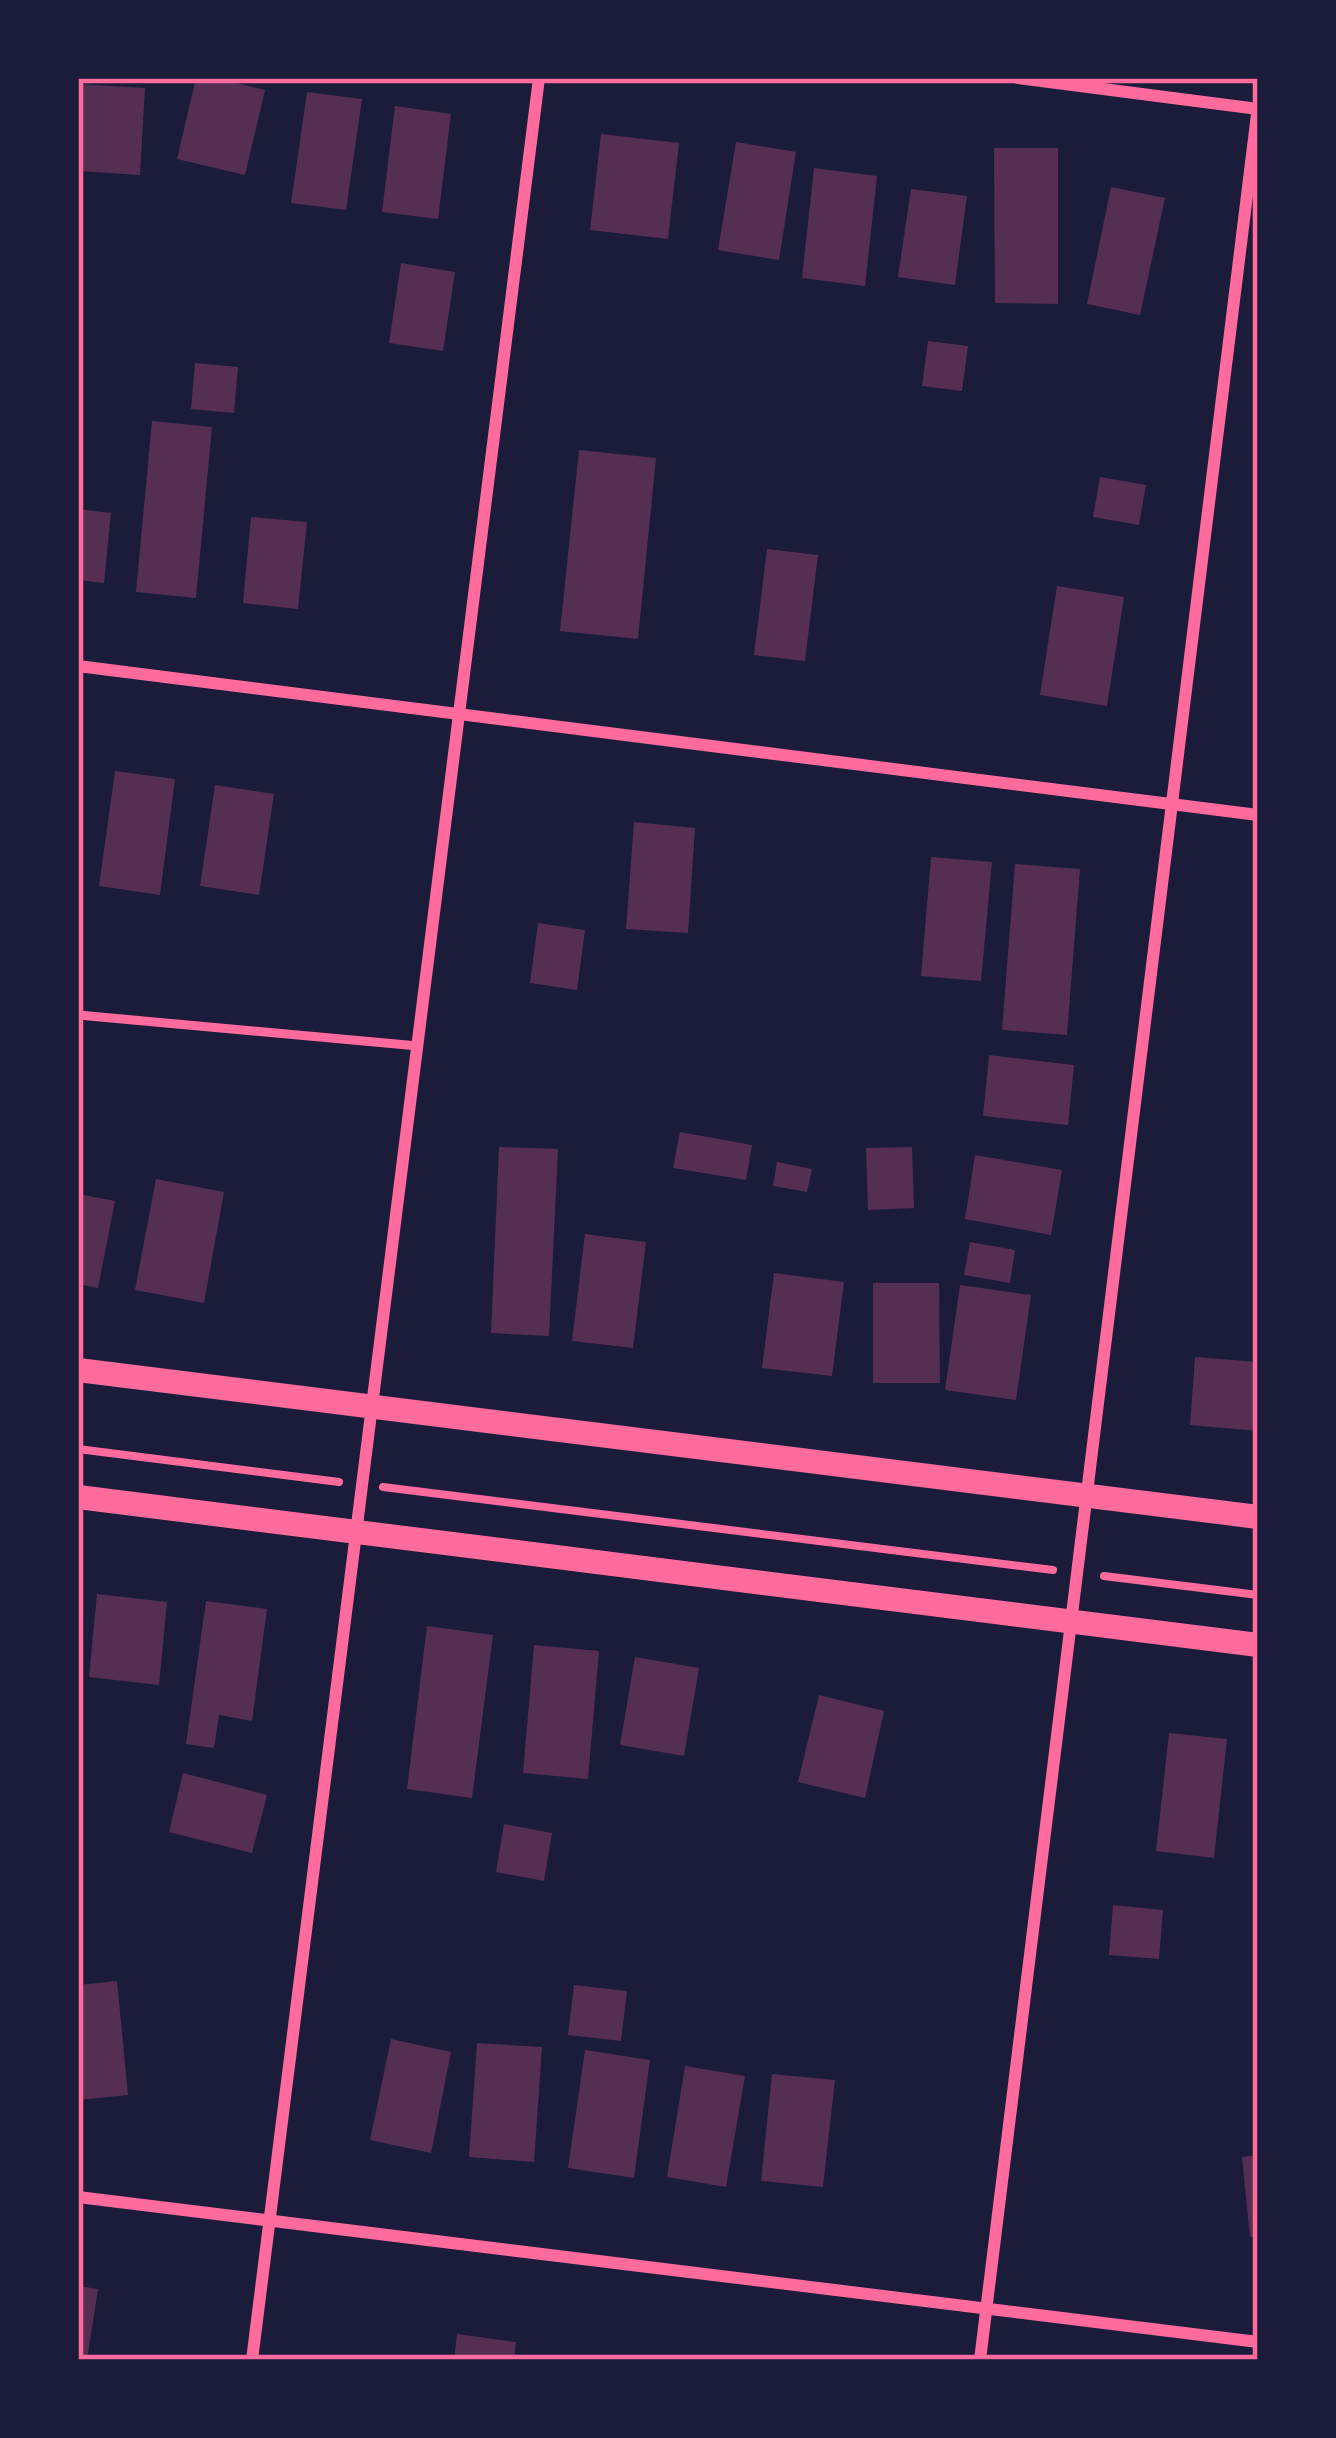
<svg xmlns="http://www.w3.org/2000/svg" width="1336" height="2438" viewBox="0 0 1336 2438" font-family="Lato,sans-serif">
	<style>
		.building { fill: #542f53 }
		.lines { fill: none; stroke-linecap: round; stroke-linejoin: round }
		.path { stroke: #ff6b9d; stroke-width: 8 }
		.service { stroke: #ff6b9d; stroke-width: 9 }
		.minor { stroke: #ff6b9d; stroke-width: 12 }
		.secondary { stroke: #ff6b9d; stroke-width: 24 }
		.neatline { fill: none; stroke: #ff6b9d; stroke-width: 4.5 }
	</style>
	<rect width="100%" height="100%" fill="#1b1b3a"/>
	<g class="building">
		<polygon points="196,78 215,78 265,90 245,175 177,159"/>
		<polygon points="78,84 145,88 140,175 78,171"/>
		<polygon points="307,92 362,99 346,210 291,203"/>
		<polygon points="395,106 451,114 438,219 382,212"/>
		<polygon points="601,134 679,143 668,239 590,230"/>
		<polygon points="736,142 796,152 779,260 718,250"/>
		<polygon points="994,148 1058,148 1058,304 995,303"/>
		<polygon points="814,168 877,176 865,286 802,278"/>
		<polygon points="1111,187 1165,198 1140,315 1087,304"/>
		<polygon points="911,189 967,196 955,285 898,277"/>
		<polygon points="401,263 455,272 443,351 389,343"/>
		<polygon points="928,341 968,346 962,391 922,386"/>
		<polygon points="195,363 238,367 234,413 191,409"/>
		<polygon points="152,421 212,427 196,598 136,592"/>
		<polygon points="579,450 656,458 638,639 560,631"/>
		<polygon points="1100,477 1146,485 1139,525 1093,517"/>
		<polygon points="78,509 111,513 104,583 78,580"/>
		<polygon points="251,517 307,522 298,609 243,603"/>
		<polygon points="767,549 818,555 805,661 754,655"/>
		<polygon points="1057,586 1124,597 1107,706 1040,695"/>
		<polygon points="115,771 175,779 160,895 99,886"/>
		<polygon points="215,785 274,794 259,895 200,886"/>
		<polygon points="634,822 695,828 688,933 626,929"/>
		<polygon points="931,857 992,862 981,981 921,976"/>
		<polygon points="1015,864 1080,869 1067,1035 1002,1030"/>
		<polygon points="538,923 585,930 577,990 530,983"/>
		<polygon points="989,1055 1074,1065 1068,1125 983,1116"/>
		<polygon points="680,1132 752,1145 746,1180 673,1168"/>
		<polygon points="499,1147 558,1149 549,1336 491,1333"/>
		<polygon points="912,1147 914,1208 868,1210 866,1148"/>
		<polygon points="975,1155 1062,1170 1051,1235 965,1219"/>
		<polygon points="777,1162 812,1169 807,1192 773,1186"/>
		<polygon points="156,1179 224,1192 204,1303 135,1290"/>
		<polygon points="78,1194 115,1201 98,1288 78,1284"/>
		<polygon points="585,1234 646,1242 633,1348 572,1341"/>
		<polygon points="970,1242 1015,1250 1010,1283 964,1275"/>
		<polygon points="774,1273 844,1282 832,1376 762,1368"/>
		<polygon points="873,1283 939,1283 940,1383 873,1383"/>
		<polygon points="960,1285 1031,1295 1016,1400 945,1390"/>
		<polygon points="1195,1357 1258,1362 1258,1431 1190,1425"/>
		<polygon points="97,1594 167,1602 159,1685 89,1677"/>
		<polygon points="206,1601 267,1609 252,1721 219,1715 214,1748 186,1744"/>
		<polygon points="427,1626 493,1635 472,1798 407,1789"/>
		<polygon points="534,1645 599,1651 588,1779 523,1773"/>
		<polygon points="635,1657 699,1668 684,1756 620,1745"/>
		<polygon points="819,1695 884,1711 865,1798 798,1782"/>
		<polygon points="1169,1733 1227,1739 1214,1858 1156,1851"/>
		<polygon points="183,1773 267,1795 252,1853 169,1832"/>
		<polygon points="504,1824 552,1833 544,1881 496,1872"/>
		<polygon points="1113,1905 1163,1910 1159,1959 1109,1955"/>
		<polygon points="117,1981 128,2095 78,2100 78,1985"/>
		<polygon points="574,1985 627,1991 621,2041 568,2035"/>
		<polygon points="391,2039 451,2052 431,2153 370,2140"/>
		<polygon points="477,2043 542,2047 534,2162 469,2157"/>
		<polygon points="585,2050 650,2060 634,2178 568,2168"/>
		<polygon points="685,2066 745,2076 726,2187 667,2177"/>
		<polygon points="772,2074 835,2080 823,2187 761,2181"/>
		<polygon points="1258,2155 1258,2236 1250,2237 1242,2157"/>
		<polygon points="78,2286 98,2289 87,2360 78,2360"/>
		<polygon points="457,2334 516,2342 514,2360 454,2360"/>
	</g>
	<g class="lines">
		<g class="path">
			<polyline points="78,1449 339,1482"/>
			<polyline points="383,1487 1053,1570"/>
			<polyline points="1104,1576 1258,1595"/>
		</g>
		<polyline class="service" points="78,1015 418,1046"/>
		<g class="minor">
			<polyline points="1018,78 1258,109"/>
			<polyline points="78,666 1258,815"/>
			<polyline points="78,2197 1258,2342"/>
			<polyline points="252,2360 539,78"/>
			<polyline points="980,2360 1258,106"/>
		</g>
		<g class="secondary">
			<polyline points="78,1370 1258,1517"/>
			<polyline points="78,1497 1258,1645"/>
		</g>
	</g>
	<rect width="1336" height="2438" fill="none" stroke="#1b1b3a" stroke-width="162"/>
	<rect x="81" y="81" width="1174" height="2276" class="neatline"/>
</svg>
